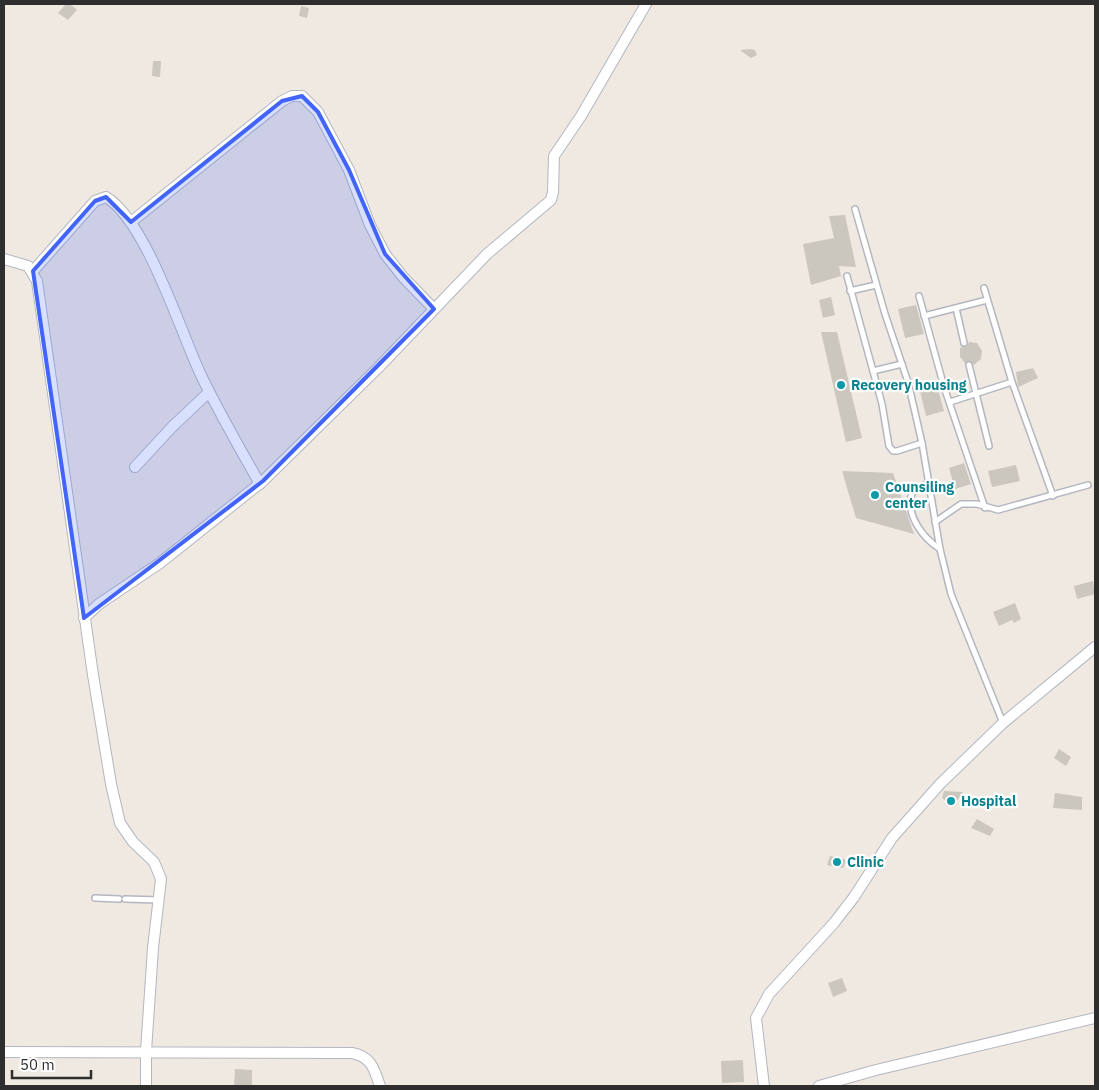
<svg xmlns="http://www.w3.org/2000/svg" width="1099" height="1090" viewBox="0 0 1099 1090" font-family="'IBM Plex Sans',sans-serif">
	<style>
		.building { fill: #cbc7bf }
		.lines { fill: none; stroke-linecap: round; stroke-linejoin: round }
		.service-casing { stroke: #b4b7c1; stroke-width: 8 }
		.minor-casing { stroke: #b4b7c1; stroke-width: 12 }
		.service { stroke: #fff; stroke-width: 5 }
		.minor { stroke: #fff; stroke-width: 10 }
		.marked { fill: #4264fb; fill-opacity: 0.2; stroke: #4264fb; stroke-width: 4; stroke-linejoin: round }
		.culture-dot { fill: #0f9aa8; stroke: #fff; stroke-width: 2 }
		.labels { text-anchor: middle; stroke-width: 4.5; stroke-linejoin: round; paint-order: stroke }
		.culture-label { font-size: 14px; font-weight: bold; fill: #0d838f; stroke: #fff; text-anchor: start }
	</style>
	<rect width="100%" height="100%" fill="#efe9e1"/>
	<g class="building">
		<polygon points="66,4 70,4 77,10 68,20 58,13"/>
		<polygon points="301,6 309,8 307,18 299,16"/>
		<polygon points="751,49 755,50 757,55 751,58 740,50"/>
		<polygon points="153,61 161,61 160,77 152,76"/>
		<polygon points="845,215 856,267 839,266 841,276 811,285 803,244 834,238 829,216"/>
		<polygon points="831,297 835,315 823,318 819,300"/>
		<polygon points="916,305 924,334 905,338 898,309"/>
		<polygon points="821,332 837,332 862,438 846,442"/>
		<polygon points="969,342 977,343 982,351 981,359 974,365 970,361 965,363 960,357 960,348 967,346"/>
		<polygon points="1033,368 1038,378 1018,387 1016,372"/>
		<polygon points="936,382 944,411 926,416 919,387"/>
		<polygon points="964,463 971,484 955,489 949,468"/>
		<polygon points="1016,465 1020,481 992,487 988,471"/>
		<polygon points="842,471 893,473 914,534 856,518"/>
		<polygon points="1093,581 1095,594 1077,599 1074,586"/>
		<polygon points="1015,603 1021,619 1014,623 1012,620 999,626 993,612"/>
		<polygon points="1059,749 1071,757 1066,766 1054,758"/>
		<polygon points="944,791 963,792 953,807 942,798"/>
		<polygon points="1055,793 1082,797 1082,810 1053,808"/>
		<polygon points="977,819 994,829 990,836 971,828"/>
		<polygon points="830,856 847,860 843,868 827,865"/>
		<polygon points="842,978 847,991 833,997 828,983"/>
		<polygon points="743,1060 744,1082 722,1083 721,1061"/>
		<polygon points="235,1069 252,1070 252,1086 234,1086"/>
	</g>
	<g class="lines">
		<defs>
			<g id="service">
				<polyline points="855,209 885,314 908,382 922,443 940,549 951,594 1003,723"/>
				<polyline points="847,276 882,404 889,446 893,451 897,451 922,443"/>
				<polyline points="984,288 1012,382 1053,496"/>
				<polyline points="850,291 876,285"/>
				<polyline points="919,296 944,387 985,508"/>
				<polyline points="956,308 964,343"/>
				<polyline points="924,316 987,300"/>
				<polyline points="969,365 989,446"/>
				<polyline points="873,371 902,364"/>
				<polyline points="950,402 1012,382"/>
				<path d="M929,482L912,493C905,515 923,538 940,549"/>
				<polyline points="935,522 961,504 977,504 998,510 1088,485"/>
				<polyline points="95,898 119,899"/>
				<polyline points="125,899 159,900"/>
			</g>
			<g id="minor">
				<polyline points="131,222 282,101 292,96 302,96 318,112 349,170 370,225 385,254 403,277 434,309"/>
				<polyline points="4,259 28,266 37,281 93,675 111,784 120,823 133,842 154,862 161,879 153,948 146,1051 146,1086"/>
				<path d="M33,271L95,201L106,197C146,221 180,330 200,373C218,411 239,447 260,484"/>
				<polyline points="135,467 172,427 209,392"/>
				<polyline points="84,618 99,604 160,563 263,481 379,367 487,254 551,200 553,192 554,156 581,116 646,4"/>
				<path d="M4,1052L352,1053C372,1057 374,1069 380,1086"/>
				<polyline points="764,1086 756,1018 769,994 834,923 854,897 892,838 940,784 1003,723 1095,647"/>
				<polyline points="819,1086 876,1070 1095,1018"/>
			</g>
		</defs>
		<use href="#service" class="service-casing"/>
		<use href="#minor" class="minor-casing"/>
		<use href="#service" class="service"/>
		<use href="#minor" class="minor"/>
	</g>
	<path class="marked" d="M302,96L318,112L349,170L385,254L434,309L263,481L84,618L33,271L95,201L106,197L131,222L282,101Z"/>
	<g class="culture-dot">
		<circle cx="841" cy="385" r="5"/>
		<circle cx="875" cy="495" r="5"/>
		<circle cx="951" cy="801" r="5"/>
		<circle cx="837" cy="862" r="5"/>
	</g>
	<g class="labels">
		<g class="culture-label">
			<text x="851" y="390">Recovery housing</text>
			<text x="885" y="492">Counsiling<tspan x="885" dy="16">center</tspan></text>
			<text x="961" y="806">Hospital</text>
			<text x="847" y="867">Clinic</text>
		</g>
	</g>
	<rect width="1099" height="1090" fill="none" stroke="#2e2e2e" stroke-width="10"/>
	<path d="M12 1070v8h79v-8" fill="none" stroke="#2e2e2e" stroke-width="2.5"/>
	<text x="20" y="1070" font-size="15" fill="#2e2e2e" stroke="#ffffff" stroke-width="4" paint-order="stroke">50 m</text>
</svg>
